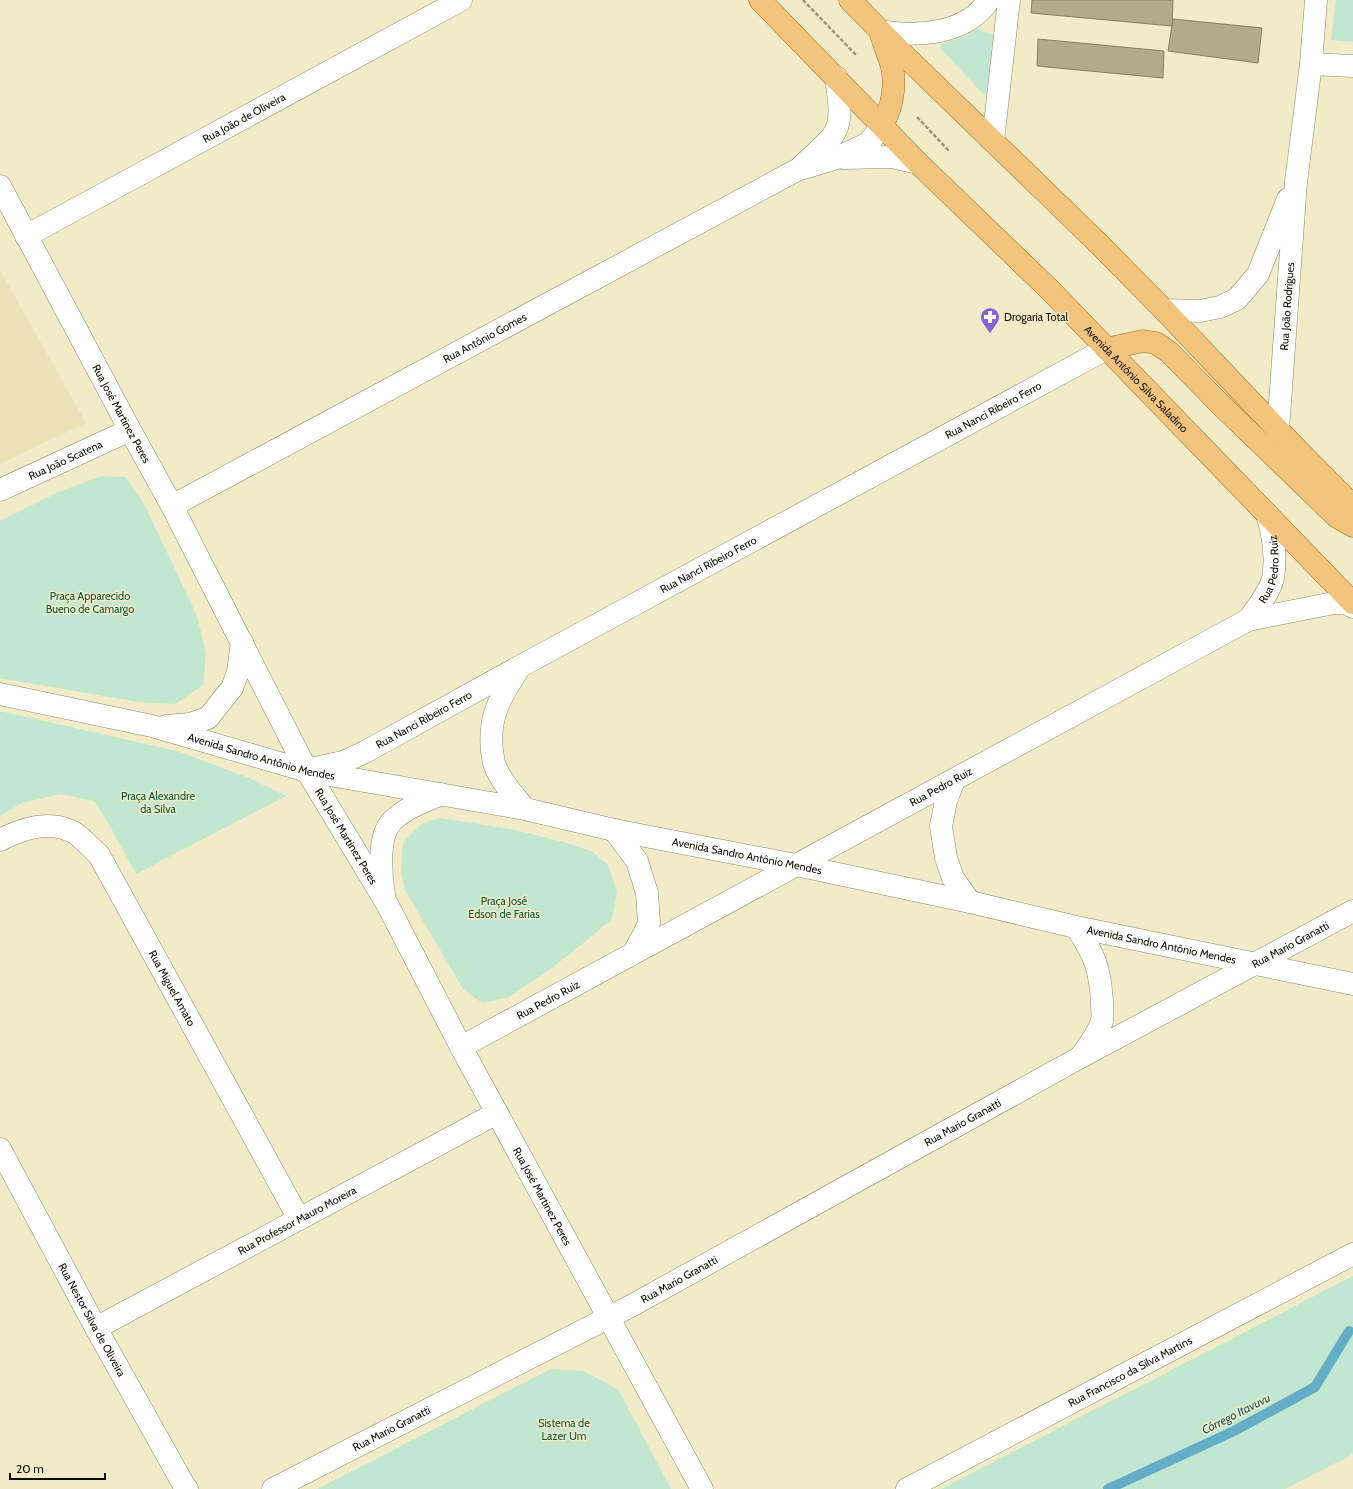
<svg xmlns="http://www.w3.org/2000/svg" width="1353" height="1489" viewBox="0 0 1353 1489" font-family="Cabin,sans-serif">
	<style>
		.built { fill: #eae3b7 }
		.green { fill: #c2e7d0 }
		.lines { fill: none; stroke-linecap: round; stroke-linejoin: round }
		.stream { stroke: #64adc6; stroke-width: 10 }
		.building { fill: #b1ab88; stroke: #878160 }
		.minor-casing { stroke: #8d8766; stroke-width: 23 }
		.major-casing { stroke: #9e6a18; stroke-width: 23 }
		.path { stroke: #9a957b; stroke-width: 2.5; stroke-dasharray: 4 2; stroke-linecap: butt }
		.minor { stroke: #fff; stroke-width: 22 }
		.major { stroke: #f2c37c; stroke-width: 22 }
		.labels { text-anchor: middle; stroke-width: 3; stroke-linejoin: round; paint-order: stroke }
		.street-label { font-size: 11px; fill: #100e03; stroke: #f1ebc7 }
		.poi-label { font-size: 11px; fill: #100e03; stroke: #f1ebc7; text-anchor: start }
		.park-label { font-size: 11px; fill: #0d5736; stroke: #f1ebc7 }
		.water-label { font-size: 12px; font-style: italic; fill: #165365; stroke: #f1ebc7 }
	</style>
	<rect width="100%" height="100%" fill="#f1ebc7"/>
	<polygon class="built" points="0,270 86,423 0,464"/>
	<g class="green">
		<polygon points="1336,0 1353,0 1353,42 1331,40"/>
		<polygon points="976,28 998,37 990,92 984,95 940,48 941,44 966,36"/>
		<polygon points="101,476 126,477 146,508 197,616 206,653 203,685 175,704 138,702 0,678 0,521 59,492"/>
		<polygon points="0,711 177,751 249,778 286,796 136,874 111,828 94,801 60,794 22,803 0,816"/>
		<polygon points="441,818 515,830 571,844 593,852 608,865 617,892 612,919 586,941 548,971 509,997 482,1003 463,989 405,890 401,871 403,842 423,823"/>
		<polygon points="1353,1276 1353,1454 1285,1489 941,1489"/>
		<polygon points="551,1369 583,1371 618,1389 671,1489 317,1489"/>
	</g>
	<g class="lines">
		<polyline class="stream" points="1108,1489 1234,1431 1315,1387 1349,1331"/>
	</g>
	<g class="building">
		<polygon points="1032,0 1173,0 1172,26 1031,13"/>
		<polygon points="1173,19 1262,28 1258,63 1168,51"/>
		<polygon points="1038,39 1164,51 1163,78 1037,66"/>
	</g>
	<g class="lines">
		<defs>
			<g id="minor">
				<path d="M880,31C917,37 966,35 989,0"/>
				<polyline points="1311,64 1353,66"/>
				<polyline points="993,141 1009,0"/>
				<polyline points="843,158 892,157 918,163"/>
				<path d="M801,167C811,157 822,148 831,138C845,122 838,96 836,77"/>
				<path id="s1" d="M0,186L130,430L172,506L307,771L386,902L461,1047L702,1489"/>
				<path id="s2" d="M26,236L461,0"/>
				<polyline points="1164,310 1200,311 1220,307 1237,299 1258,274 1288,199"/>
				<path id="s3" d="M1278,430L1296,182L1311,64L1316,0"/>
				<path id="s4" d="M0,490L130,430"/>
				<path id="s5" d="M172,506L797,170L834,159L869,143L882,125"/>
				<path id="s6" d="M1248,620C1256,609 1270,592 1273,578C1277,556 1273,534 1267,514"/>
				<path d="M519,668C501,696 488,716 492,751C493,756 493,761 495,766C501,782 514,795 525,809"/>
				<path id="s7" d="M0,694L152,726L307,771L525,809L614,830L796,865L970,902L1076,927L1353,984"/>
				<polyline points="166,726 190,724 208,718 232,688 238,672 242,642"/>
				<path id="s8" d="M315,768L343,762L365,752L519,667L1106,349"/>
				<polyline points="954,780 946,801 941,826 946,858 953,878 970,902"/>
				<polyline points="614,830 637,861 647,893 649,923 644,934 634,952"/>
				<path id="s9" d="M0,840C21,829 48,820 71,831C79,834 92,849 99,855L299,1219"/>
				<path d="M384,894C381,877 378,840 389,825C401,809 424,802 441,794"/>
				<path d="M1076,927C1095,955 1100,969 1102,1002C1102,1008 1103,1016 1102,1021C1098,1034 1089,1045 1081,1056"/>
				<path id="s10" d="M461,1047L1248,620L1334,603H1346L1353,607"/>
				<path id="s11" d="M0,1149L96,1328L185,1487L187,1489"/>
				<path id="s12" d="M96,1328L497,1113"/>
				<path id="s13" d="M273,1489L631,1306L1079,1058L1353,911"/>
				<path id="s14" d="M907,1489L1353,1254"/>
			</g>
			<g id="major">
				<path id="s15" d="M760,0L918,163L1049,289L1353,603"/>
				<polyline points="850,0 905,56 1099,244 1164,310 1278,430 1353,506"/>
				<path d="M881,34C884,45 889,56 892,67C896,86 892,109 882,125"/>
				<polyline points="1106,349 1143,341 1156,343 1169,352 1220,404 1337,517 1353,526"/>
			</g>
		</defs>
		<use href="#minor" class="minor-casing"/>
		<use href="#major" class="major-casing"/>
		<g class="path">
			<polyline points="803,0 857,56"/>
			<polyline points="917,117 949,151"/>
		</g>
		<use href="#minor" class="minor"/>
		<use href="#major" class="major"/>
	</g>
	<defs>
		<symbol id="pharmacy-pin" viewBox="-11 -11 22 30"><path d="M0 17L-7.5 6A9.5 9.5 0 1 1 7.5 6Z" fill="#8860da" stroke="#f1ebc7"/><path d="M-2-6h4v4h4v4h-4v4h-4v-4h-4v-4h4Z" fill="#fff"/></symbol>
	</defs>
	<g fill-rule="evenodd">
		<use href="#pharmacy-pin" x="979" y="306" width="22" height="30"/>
	</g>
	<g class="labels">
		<g class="street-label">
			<text dy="4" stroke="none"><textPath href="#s2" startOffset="248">Rua João de Oliveira</textPath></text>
			<text dy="4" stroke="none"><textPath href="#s3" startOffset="124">Rua João Rodrigues</textPath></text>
			<text dy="4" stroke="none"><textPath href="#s5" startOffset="355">Rua Antônio Gomes</textPath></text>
			<text dy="4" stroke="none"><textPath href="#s15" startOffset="534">Avenida Antônio Silva Saladino</textPath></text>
			<text dy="4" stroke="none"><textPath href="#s8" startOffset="768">Rua Nanci Ribeiro Ferro</textPath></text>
			<text dy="4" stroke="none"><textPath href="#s1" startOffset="258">Rua José Martinez Peres</textPath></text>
			<text dy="4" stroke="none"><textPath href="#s4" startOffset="72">Rua João Scatena</textPath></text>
			<text dy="4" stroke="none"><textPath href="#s8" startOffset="444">Rua Nanci Ribeiro Ferro</textPath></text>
			<text dy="4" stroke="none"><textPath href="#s6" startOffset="57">Rua Pedro Ruiz</textPath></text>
			<text dy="4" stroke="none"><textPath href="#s8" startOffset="120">Rua Nanci Ribeiro Ferro</textPath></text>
			<text dy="4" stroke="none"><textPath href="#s7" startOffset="269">Avenida Sandro Antônio Mendes</textPath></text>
			<text dy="4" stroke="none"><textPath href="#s10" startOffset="546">Rua Pedro Ruiz</textPath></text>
			<text dy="4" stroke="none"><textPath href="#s1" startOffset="737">Rua José Martinez Peres</textPath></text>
			<text dy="4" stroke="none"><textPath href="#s7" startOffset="765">Avenida Sandro Antônio Mendes</textPath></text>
			<text dy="4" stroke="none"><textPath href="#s7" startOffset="1189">Avenida Sandro Antônio Mendes</textPath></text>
			<text dy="4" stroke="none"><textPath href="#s13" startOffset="1154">Rua Mario Granatti</textPath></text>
			<text dy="4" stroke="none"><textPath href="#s9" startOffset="263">Rua Miguel Amato</textPath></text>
			<text dy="4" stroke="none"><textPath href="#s10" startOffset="99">Rua Pedro Ruiz</textPath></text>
			<text dy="4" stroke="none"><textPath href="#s13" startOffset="781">Rua Mario Granatti</textPath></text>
			<text dy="4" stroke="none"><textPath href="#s1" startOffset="1147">Rua José Martinez Peres</textPath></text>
			<text dy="4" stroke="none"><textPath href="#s12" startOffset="228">Rua Professor Mauro Moreira</textPath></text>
			<text dy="4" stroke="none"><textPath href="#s13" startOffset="457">Rua Mario Granatti</textPath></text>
			<text dy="4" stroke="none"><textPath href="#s11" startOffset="194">Rua Nestor Silva de Oliveira</textPath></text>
			<text dy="4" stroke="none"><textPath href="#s14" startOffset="252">Rua Francisco da Silva Martins</textPath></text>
			<text dy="4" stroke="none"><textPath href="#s13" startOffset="133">Rua Mario Granatti</textPath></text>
		</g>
		<g class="poi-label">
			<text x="1004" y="321">Drogaria Total</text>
		</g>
		<g class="park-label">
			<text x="90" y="600">Praça Apparecido<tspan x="90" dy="13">Bueno de Camargo</tspan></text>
			<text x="158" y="800">Praça Alexandre<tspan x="158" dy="13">da Silva</tspan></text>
			<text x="504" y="905">Praça José<tspan x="504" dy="13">Edson de Farias</tspan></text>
			<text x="564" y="1427">Sistema de<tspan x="564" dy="13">Lazer Um</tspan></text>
		</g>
		<g class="water-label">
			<text transform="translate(1236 1414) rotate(-27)" y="4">Córrego Itavuvu</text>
		</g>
	</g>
	<path d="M10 1473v6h95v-6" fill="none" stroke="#100e03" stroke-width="2"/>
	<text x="16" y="1473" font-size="12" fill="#100e03" stroke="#f1ebc7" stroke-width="3" paint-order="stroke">20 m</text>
</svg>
